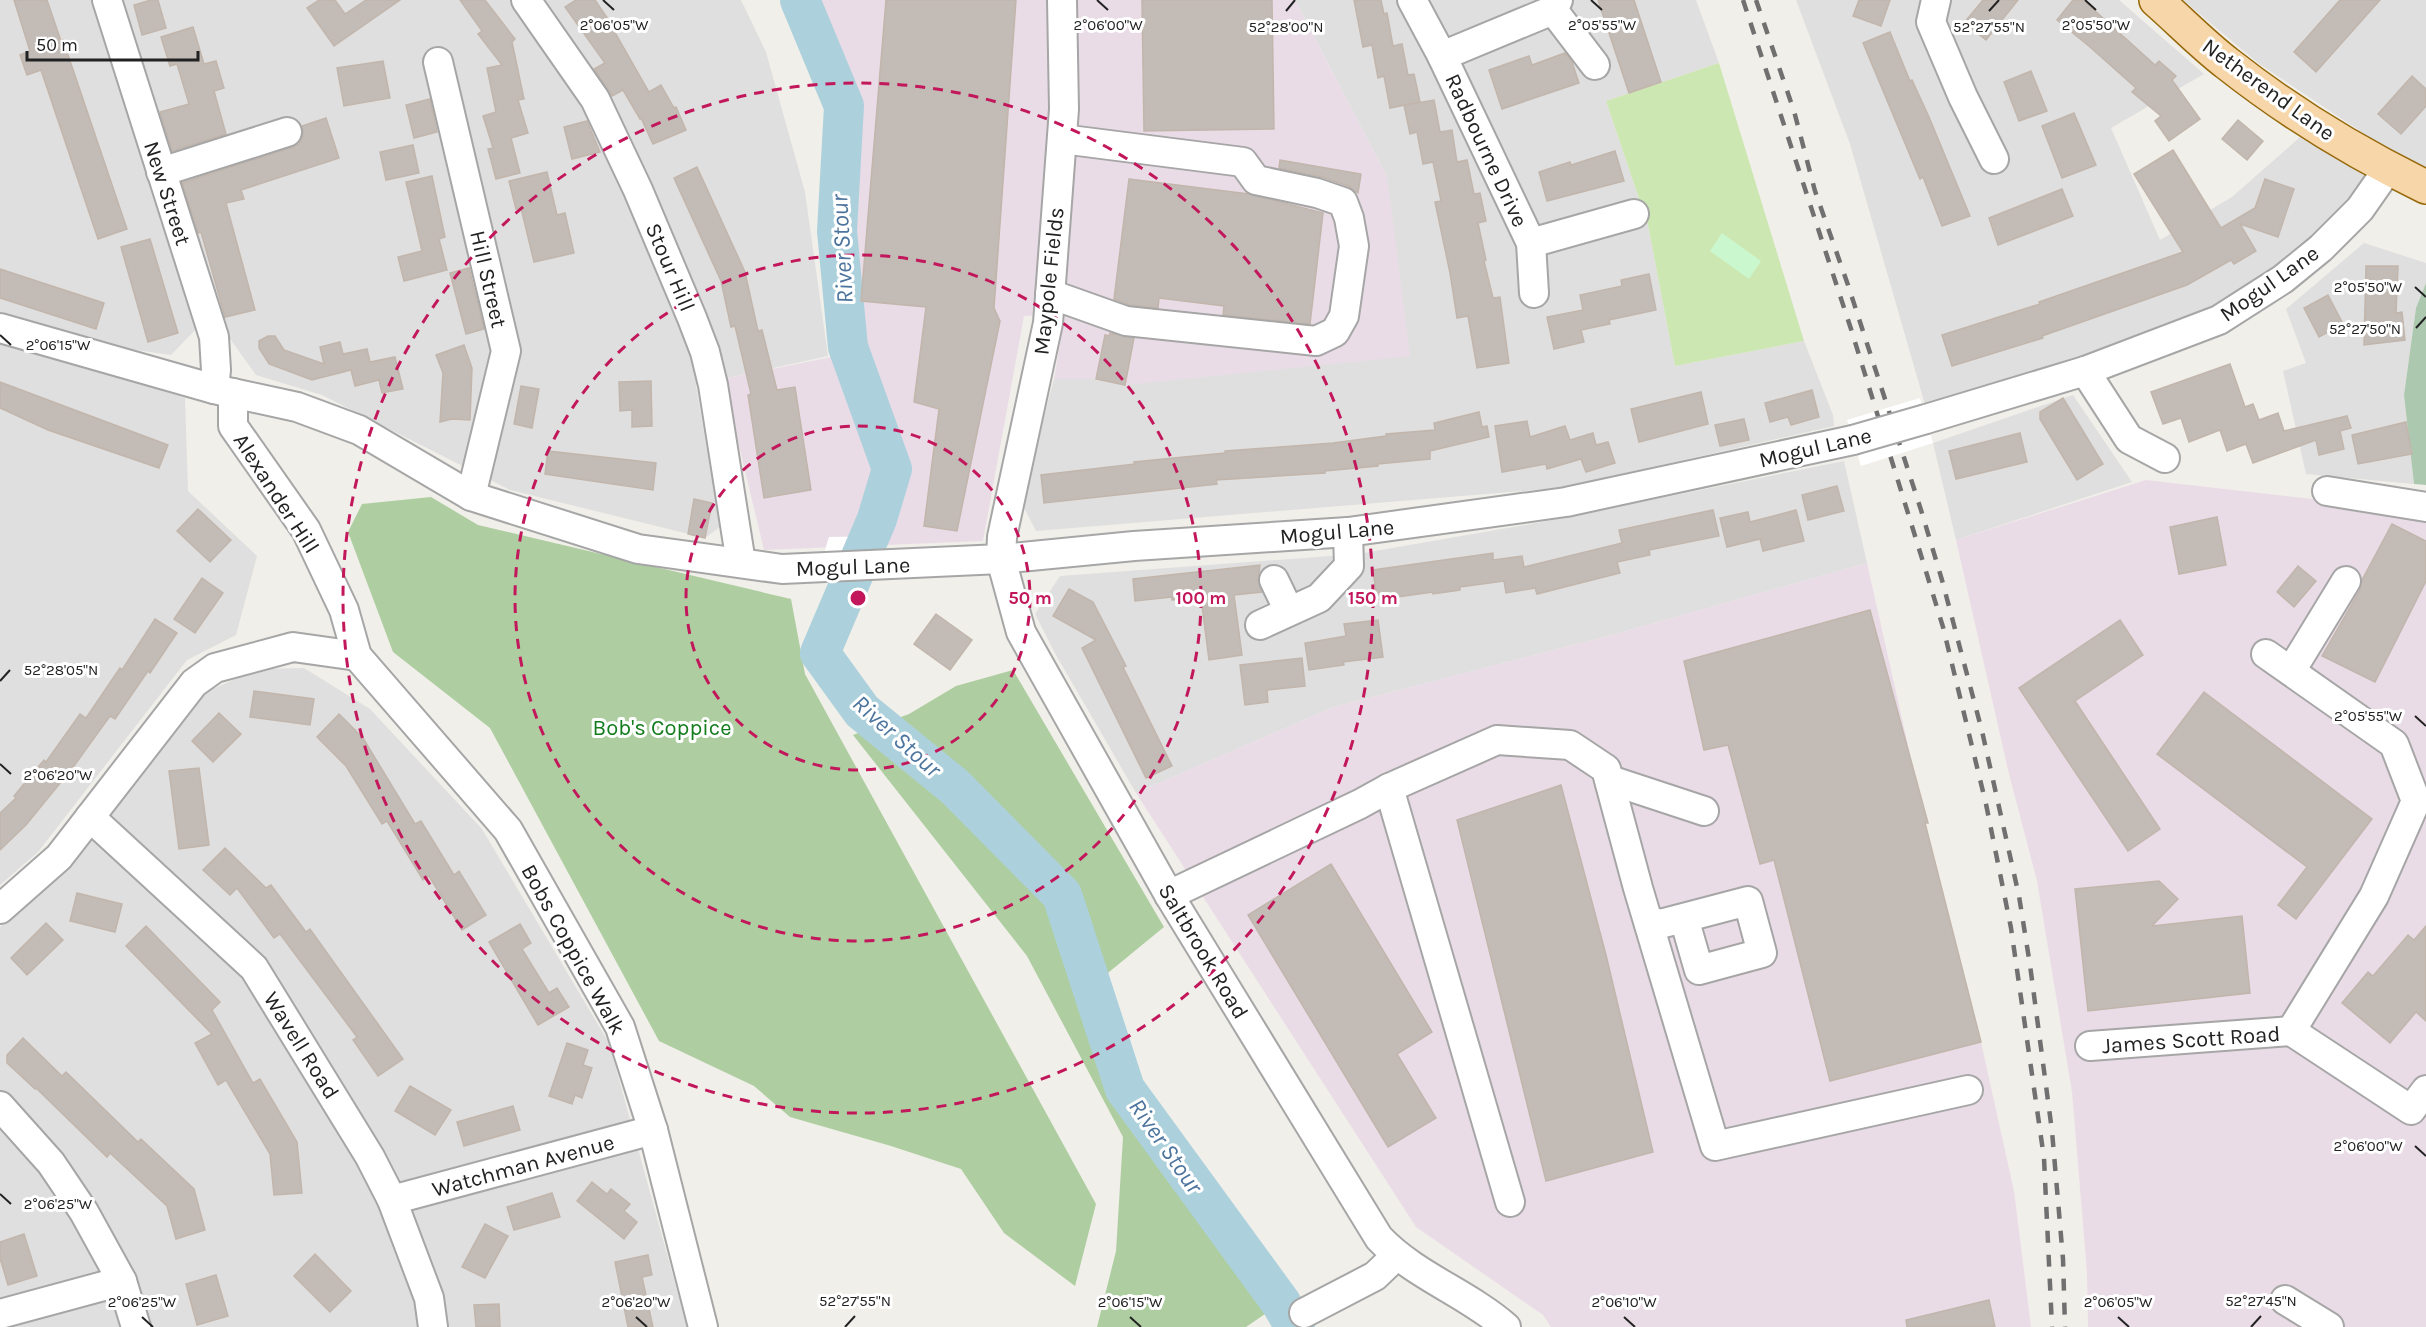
<svg xmlns="http://www.w3.org/2000/svg" width="2426" height="1327" viewBox="0 0 2426 1327" font-family="Karla,sans-serif">
	<style>
		.residential { fill: #e0dfdf }
		.industrial { fill: #eadce7 }
		.grass { fill: #cde7b3 }
		.forest { fill: #aecea1 }
		.cemetery { fill: #acc9b0 }
		.park { fill: #cbf7cf }
		.pier { fill: #fff }
		.lines { fill: none; stroke-linecap: round; stroke-linejoin: round }
		.river { stroke: #add1dc; stroke-width: 40 }
		.building { fill: #c2bbb6; stroke: #c2b6ac; stroke-width: 1.5 }
		.minor-casing { stroke: #a6a6a6; stroke-width: 32 }
		.major-casing { stroke: #96690a; stroke-width: 36 }
		.minor { stroke: #fff; stroke-width: 28 }
		.major { stroke: #f7d6a9; stroke-width: 33 }
		.rail { stroke: #707070; stroke-width: 4.5; stroke-dasharray: 12 12; stroke-linecap: butt }
		.minor-bridge-casing { stroke: #a6a6a6; stroke-width: 32; stroke-linecap: butt }
		.minor-bridge { stroke: #fff; stroke-width: 28 }
		.ticks { fill: none; stroke: #222; stroke-width: 2 }
		.ring { fill: none; stroke: #c2185b; stroke-width: 3; stroke-dasharray: 10 8 }
		.labels { text-anchor: middle; stroke-width: 6; stroke-linejoin: round; paint-order: stroke }
		.street-label { font-size: 22px; fill: #222; stroke: #fff }
		.park-label { font-size: 22px; fill: #137d1d; stroke: #fff }
		.water-label { font-size: 24px; font-style: italic; fill: #4c749d; stroke: #fff }
		.ticks-label { font-size: 15px; text-anchor: middle; fill: #222; stroke: #fff; stroke-width: 6; stroke-linejoin: round; paint-order: stroke }
		.centre { fill: #c2185b; stroke: #fff; stroke-width: 3 }
		.ring-label { font-size: 18px; text-anchor: middle; font-weight: bold; fill: #c2185b; stroke: #fff; stroke-width: 6; stroke-linejoin: round; paint-order: stroke }
	</style>
	<rect width="100%" height="100%" fill="#f1efe9"/>
	<g class="residential">
		<polygon points="0,0 93,0 198,327 171,355 136,350 0,314"/>
		<polygon points="122,0 741,0 766,52 805,192 828,356 696,385 720,527 705,538 510,490 322,395 256,375 223,329"/>
		<polygon points="1295,0 1696,0 1719,63 1606,101 1648,225 1675,366 1804,341 1833,415 1834,426 1559,488 1036,531 1021,502 1054,379 1096,379 1387,177"/>
		<polygon points="1796,0 2119,0 2204,74 2111,128 2160,240 2232,197 2308,130 2378,171 2315,241 2216,314 1928,415 1850,144"/>
		<polygon points="2183,0 2426,0 2426,167 2384,147 2258,63"/>
		<polygon points="2364,243 2426,263 2426,283 2416,309 2404,395 2414,484 2306,474 2283,371 2306,363 2286,309"/>
		<polygon points="0,338 185,398 188,491 257,556 236,635 187,660 38,852 0,885"/>
		<polygon points="2073,395 2132,482 1956,540 1933,443"/>
		<polygon points="1844,461 1867,563 1616,634 1334,707 1136,793 1056,655 1035,614 1060,576 1358,554 1542,522"/>
		<polygon points="304,668 370,709 482,829 609,1043 687,1327 0,1327 0,927 62,875 208,691 259,669"/>
	</g>
	<g class="industrial">
		<polygon points="804,0 1295,0 1387,177 1410,356 1125,385 1096,379 1054,379 1065,314 1024,316 983,541 764,550 723,379 856,352 834,233 851,110"/>
		<polygon points="2146,480 2321,500 2426,519 2426,1327 2088,1327 2087,1273 2072,1092 2037,881 2008,770 1956,540"/>
		<polygon points="1867,563 1928,834 1981,1042 2014,1191 2031,1327 1551,1327 1543,1315 1416,1227 1136,793 1334,707 1616,634"/>
	</g>
	<polygon class="grass" points="1719,63 1804,341 1675,366 1648,225 1606,101"/>
	<g class="forest">
		<polygon points="431,497 478,525 791,599 805,674 1096,1204 1075,1286 1004,1233 961,1169 891,1146 790,1117 754,1086 659,1041 490,728 393,652 348,532 362,504"/>
		<polygon points="1013,670 1164,927 1092,986 1125,1089 1281,1303 1246,1327 1097,1327 1116,1251 1123,1137 1027,956 853,735 909,714 956,686"/>
	</g>
	<polygon class="cemetery" points="2426,283 2426,485 2414,484 2404,395 2416,308"/>
	<polygon class="park" points="1722,233 1761,261 1749,279 1710,251"/>
	<g class="pier">
		<polygon points="1920,398 1933,443 1861,466 1847,420"/>
		<polygon points="886,536 879,580 816,579 829,537"/>
	</g>
	<g class="lines">
		<polyline class="river" points="800,0 844,106 837,231 848,347 892,469 877,519 820,653 862,711 955,787 1062,895 1125,1089 1281,1303 1295,1327"/>
	</g>
	<g class="building">
		<polygon points="14,0 47,0 61,41 63,40 127,229 98,239 41,70 27,75 20,55 30,51"/>
		<polygon points="151,0 158,0 166,28 142,35 134,5"/>
		<polygon points="319,0 335,0 345,14 366,0 400,0 334,46 307,8"/>
		<polygon points="460,0 485,0 515,39 512,42 524,99 518,100 528,133 511,138 520,173 496,179 488,149 493,148 483,116 496,112 487,68 502,65 478,34 482,31"/>
		<polygon points="576,0 595,0 614,28 613,29 649,92 661,85 674,108 676,107 686,130 653,144 641,118 640,119 623,90 612,96 594,69 605,63 565,7"/>
		<polygon points="886,0 1016,0 994,308 1000,321 957,531 924,526 939,409 914,402 926,307 861,301"/>
		<polygon points="1142,0 1272,0 1274,129 1144,131"/>
		<polygon points="1354,0 1381,0 1384,14 1387,13 1393,46 1402,44 1408,75 1414,74 1420,102 1390,108 1384,76 1378,78 1372,45 1363,47"/>
		<polygon points="1598,0 1634,0 1661,82 1629,93"/>
		<polygon points="1859,0 1890,0 1881,26 1853,16"/>
		<polygon points="1983,0 2018,0 1986,40 1964,23"/>
		<polygon points="2073,0 2083,0 2155,65 2159,61 2176,76 2172,80 2200,119 2169,141 2155,121 2161,116 2132,92 2136,88 2090,47 2057,20"/>
		<polygon points="2340,0 2380,0 2316,72 2294,52"/>
		<polygon points="193,27 204,64 216,61 224,88 214,91 226,134 172,151 160,112 189,104 177,64 170,66 161,37"/>
		<polygon points="1890,32 1910,81 1912,80 1929,117 1970,216 1942,226 1923,177 1920,179 1863,43"/>
		<polygon points="1565,53 1572,62 1579,83 1502,109 1489,70 1529,56 1532,65"/>
		<polygon points="383,61 390,98 344,106 337,68"/>
		<polygon points="2031,71 2047,111 2019,121 2004,82"/>
		<polygon points="2412,76 2426,89 2426,106 2401,134 2378,114"/>
		<polygon points="430,99 437,132 414,138 406,105"/>
		<polygon points="1434,100 1440,132 1452,130 1457,162 1467,160 1474,194 1480,193 1486,221 1478,223 1486,260 1484,261 1493,298 1500,297 1509,363 1477,368 1468,316 1457,318 1450,273 1435,202 1441,201 1433,162 1423,164 1417,132 1410,134 1404,105"/>
		<polygon points="2074,113 2096,165 2062,178 2042,126"/>
		<polygon points="326,118 339,158 241,190 244,199 226,203 255,310 225,317 201,232 198,233 182,183 293,147 299,144 303,136 302,126"/>
		<polygon points="2238,120 2263,141 2247,160 2222,139"/>
		<polygon points="587,121 600,152 572,159 564,127"/>
		<polygon points="413,145 419,173 386,180 380,152"/>
		<polygon points="2173,150 2221,228 2255,208 2265,179 2294,189 2278,237 2240,224 2256,251 2234,264 2231,260 2187,285 2042,336 2043,338 1952,366 1942,335 2040,304 2039,302 2183,252 2134,174"/>
		<polygon points="1615,151 1624,181 1547,201 1539,172 1570,162 1571,165"/>
		<polygon points="1280,160 1361,174 1358,193 1348,186 1322,177 1279,168"/>
		<polygon points="697,167 745,272 758,331 762,330 777,390 795,387 811,490 764,498 748,395 751,394 735,326 731,327 721,281 674,178"/>
		<polygon points="547,172 557,215 565,213 574,253 534,262 521,208 516,209 509,181"/>
		<polygon points="432,176 445,237 439,239 447,270 404,281 398,257 422,251 406,182"/>
		<polygon points="1129,179 1249,194 1323,213 1310,324 1223,315 1224,306 1159,298 1158,308 1130,305 1114,299"/>
		<polygon points="2062,189 2073,216 1998,245 1989,218"/>
		<polygon points="150,239 178,333 148,342 121,247"/>
		<polygon points="2366,266 2398,266 2396,313 2402,312 2405,340 2364,345"/>
		<polygon points="469,268 484,329 466,334 450,273"/>
		<polygon points="0,269 104,303 96,329 0,298"/>
		<polygon points="1649,274 1656,310 1609,320 1610,324 1581,330 1584,342 1554,349 1547,317 1583,310 1580,295 1622,286 1621,280"/>
		<polygon points="2328,295 2343,324 2319,337 2304,308"/>
		<polygon points="1110,333 1134,338 1125,385 1096,379 1105,335 1109,336"/>
		<polygon points="268,336 275,336 284,350 324,364 320,347 340,342 343,354 367,349 370,362 395,357 403,389 382,393 379,380 355,386 351,370 312,380 269,364 259,348 259,341"/>
		<polygon points="464,345 472,368 470,420 452,419 440,422 443,373 436,355"/>
		<polygon points="2230,364 2245,407 2253,404 2259,420 2278,413 2284,431 2347,416 2351,428 2340,431 2344,449 2319,455 2316,440 2253,463 2246,444 2227,451 2220,430 2189,442 2181,418 2163,424 2151,392"/>
		<polygon points="651,381 652,426 632,427 632,410 620,411 619,382"/>
		<polygon points="0,382 168,445 159,468 48,430 0,408"/>
		<polygon points="521,386 539,389 532,428 514,424"/>
		<polygon points="1812,390 1819,417 1791,425 1788,417 1770,422 1765,403"/>
		<polygon points="1701,392 1708,424 1639,442 1631,409"/>
		<polygon points="2063,398 2103,464 2077,480 2040,419 2040,412"/>
		<polygon points="1479,412 1482,427 1487,426 1489,437 1430,451 1430,459 1378,464 1378,466 1325,471 1325,473 1216,480 1217,484 1044,503 1041,475 1135,464 1134,462 1225,453 1225,451 1333,443 1386,436 1386,434 1435,430 1434,423"/>
		<polygon points="1744,419 1749,440 1720,446 1715,425"/>
		<polygon points="1527,421 1530,437 1565,426 1570,440 1593,433 1596,445 1608,442 1615,463 1586,472 1581,459 1547,469 1546,464 1502,472 1495,426"/>
		<polygon points="2406,422 2412,454 2358,464 2352,435"/>
		<polygon points="2020,433 2027,462 1956,479 1949,451"/>
		<polygon points="548,451 656,463 653,490 545,474"/>
		<polygon points="1837,486 1844,511 1808,520 1802,495"/>
		<polygon points="694,499 712,503 705,538 688,534"/>
		<polygon points="198,509 231,540 210,562 177,531"/>
		<polygon points="1713,510 1719,536 1649,550 1650,555 1617,562 1620,573 1537,594 1535,588 1506,593 1504,581 1460,587 1460,590 1433,594 1433,592 1377,600 1373,570 1493,553 1493,560 1522,556 1524,567 1622,543 1619,530"/>
		<polygon points="1796,510 1804,541 1763,551 1760,539 1727,547 1720,518 1748,512 1750,522"/>
		<polygon points="2217,517 2226,565 2179,574 2170,527"/>
		<polygon points="2392,524 2426,541 2426,581 2375,682 2322,656 2360,590 2362,580"/>
		<polygon points="1260,565 1258,579 1262,592 1234,595 1242,655 1209,660 1201,598 1172,600 1172,597 1135,601 1133,579"/>
		<polygon points="2298,566 2316,581 2294,607 2277,592"/>
		<polygon points="202,578 223,593 195,633 174,619"/>
		<polygon points="1069,589 1093,602 1126,666 1123,667 1172,766 1146,778 1082,648 1096,640 1053,616"/>
		<polygon points="1870,610 1928,823 1925,823 1981,1042 1830,1081 1774,860 1760,864 1728,745 1704,750 1684,661"/>
		<polygon points="936,614 972,640 950,670 914,644"/>
		<polygon points="155,619 177,633 150,673 148,671 115,719 110,716 74,766 26,825 0,850 0,813 16,798 14,796 44,760 46,762 80,714 86,718 120,668 122,670"/>
		<polygon points="1378,620 1383,657 1343,662 1344,665 1309,670 1305,643 1346,636 1344,624"/>
		<polygon points="2120,620 2143,655 2075,701 2160,829 2128,851 2019,688"/>
		<polygon points="1302,658 1305,686 1267,690 1268,702 1245,705 1240,665"/>
		<polygon points="254,691 314,699 310,725 250,717"/>
		<polygon points="2204,692 2372,819 2296,919 2278,905 2307,867 2157,754"/>
		<polygon points="219,713 241,734 213,762 192,741"/>
		<polygon points="339,714 363,738 415,824 421,821 454,875 459,871 486,915 462,930 429,876 423,880 387,821 382,824 346,766 317,737"/>
		<polygon points="199,768 209,845 179,849 169,771"/>
		<polygon points="1561,785 1606,955 1653,1152 1546,1181 1457,820"/>
		<polygon points="225,848 266,888 271,885 306,932 310,929 403,1059 378,1076 353,1040 357,1037 280,934 274,938 237,888 230,895 203,870"/>
		<polygon points="1331,864 1432,1032 1397,1054 1436,1118 1388,1147 1248,915"/>
		<polygon points="2159,881 2178,899 2152,926 2242,916 2250,993 2088,1011 2075,889"/>
		<polygon points="77,893 122,904 115,932 70,921"/>
		<polygon points="46,923 63,940 27,975 11,958"/>
		<polygon points="520,924 531,943 522,949 549,993 557,988 569,1007 538,1025 489,942"/>
		<polygon points="146,926 220,1002 212,1010 253,1083 260,1079 297,1142 302,1193 274,1195 270,1154 226,1080 218,1085 195,1043 212,1034 126,946"/>
		<polygon points="2426,926 2426,1021 2416,1012 2390,1043 2342,1003 2368,972 2373,976 2408,935 2414,940"/>
		<polygon points="23,1038 62,1076 66,1072 138,1142 141,1139 194,1189 205,1230 176,1239 167,1206 110,1153 107,1157 36,1088 35,1089 7,1063 7,1055"/>
		<polygon points="567,1043 588,1050 583,1065 592,1068 582,1098 575,1095 572,1104 549,1096"/>
		<polygon points="410,1086 451,1110 435,1135 395,1111"/>
		<polygon points="513,1106 520,1130 464,1146 457,1122"/>
		<polygon points="592,1182 607,1194 611,1189 630,1204 624,1211 637,1222 624,1239 577,1201"/>
		<polygon points="552,1193 560,1217 514,1230 507,1207"/>
		<polygon points="485,1224 508,1236 485,1278 462,1267"/>
		<polygon points="24,1234 37,1276 8,1285 0,1258 0,1242"/>
		<polygon points="315,1254 351,1291 330,1312 294,1276"/>
		<polygon points="648,1255 652,1275 642,1277 653,1327 628,1327 615,1262"/>
		<polygon points="216,1275 228,1316 197,1325 186,1284"/>
		<polygon points="1989,1300 1995,1327 1907,1327 1906,1320"/>
		<polygon points="499,1304 500,1327 476,1327 474,1305"/>
	</g>
	<g class="lines">
		<defs>
			<g id="minor">
				<polyline points="107,0 214,337 216,370 214,389"/>
				<polyline points="526,0 595,99 638,190 692,318 705,352 713,385 741,563"/>
				<path d="M1062,0L1064,109L1048,323L1002,537L1001,559L1021,632L1169,895L1379,1238C1415,1276 1467,1293 1506,1327"/>
				<polyline points="1412,0 1442,56 1531,243 1534,293"/>
				<polyline points="1558,0 1553,10 1595,65"/>
				<polyline points="1936,0 1931,22 1963,97 1994,159"/>
				<polyline points="1442,56 1553,10"/>
				<polyline points="438,62 506,351 471,496"/>
				<polyline points="161,172 287,132"/>
				<polyline points="1531,243 1634,214"/>
				<polyline points="1050,294 1126,321 1316,341 1335,332 1344,316 1354,246 1349,218 1343,202 1317,193 1256,180 1243,162 1062,139"/>
				<polyline points="0,328 214,389 297,407 359,430 471,496 638,549 782,569 1001,559 1134,546 1348,532 1566,502 1853,440"/>
				<polyline points="2085,371 2129,439 2165,458"/>
				<polyline points="233,393 233,426 306,530 344,610 357,656 508,830 620,1027 653,1130 703,1327"/>
				<polyline points="1926,419 2085,371 2219,320 2283,279 2321,248 2360,209 2388,169"/>
				<polyline points="2327,491 2426,507"/>
				<polyline points="1274,580 1289,611"/>
				<polyline points="1260,625 1319,598 1349,566 1348,532"/>
				<polyline points="2266,654 2394,744 2416,801 2374,896 2291,1031 2411,1110 2426,1090"/>
				<polyline points="2291,671 2346,581"/>
				<polyline points="1610,783 1616,782 1704,811"/>
				<polyline points="1389,788 1510,1202"/>
				<polyline points="90,817 254,968 370,1157 392,1200 429,1298 433,1327"/>
				<polyline points="1169,895 1360,804 1389,788 1497,740 1570,745 1606,769 1638,888 1715,1146 1968,1090"/>
				<polyline points="0,909 59,857 194,683 215,668 293,647 357,656"/>
				<polyline points="1649,924 1664,923 1748,901 1762,953 1699,970 1684,918"/>
				<polyline points="2090,1046 2291,1031"/>
				<polyline points="0,1106 51,1163 84,1212 122,1281 136,1327"/>
				<polyline points="392,1200 653,1130"/>
				<polyline points="2285,1300 2329,1327"/>
				<polyline points="1304,1313 1375,1276 1396,1256"/>
				<polyline points="0,1314 122,1281"/>
			</g>
			<path id="major" d="M2156,0C2180,21 2203,45 2228,64C2289,112 2356,153 2426,187"/>
		</defs>
		<use href="#minor" class="minor-casing"/>
		<use href="#major" class="major-casing"/>
		<use href="#minor" class="minor"/>
		<use href="#major" class="major"/>
		<g class="rail">
			<polyline points="1743,0 1851,329 1920,552 1943,627 1986,804 2011,928 2044,1158 2052,1327"/>
			<polyline points="1756,0 1794,111 1815,191 1848,285 1921,510 1942,580 1982,731 2019,896 2030,965 2052,1131 2063,1259 2065,1327"/>
		</g>
		<defs>
			<polyline id="minor-bridge" points="1853,440 1926,419"/>
		</defs>
		<use href="#minor-bridge" class="minor-bridge-casing"/>
		<use href="#minor-bridge" class="minor-bridge"/>
	</g>
	<path class="ticks" d="M603,0L614,10M1097,0L1108,10M1591,0L1602,10M2085,0L2096,10M1286,11L1295,0M1989,11L1999,0M2415,287L2426,297M2416,328L2426,317M0,335L11,345M0,681L10,670M2415,716L2426,726M0,764L11,774M2415,1146L2426,1156M0,1194L11,1204M142,1317L153,1327M636,1317L647,1327M1130,1317L1141,1327M1624,1317L1635,1327M2118,1317L2129,1327M845,1327L855,1316M2251,1327L2261,1316"/>
	<g class="ring">
		<circle cx="858" cy="598" r="172"/>
		<circle cx="858" cy="598" r="343"/>
		<circle cx="858" cy="598" r="515"/>
	</g>
	<g class="labels">
		<g class="street-label">
			<text transform="translate(2269 89) rotate(36)" y="8">Netherend Lane</text>
			<text transform="translate(1487 150) rotate(65)" y="8">Radbourne Drive</text>
			<text transform="translate(168 193) rotate(72)" y="8">New Street</text>
			<text transform="translate(671 267) rotate(67)" y="8">Stour Hill</text>
			<text transform="translate(489 279) rotate(77)" y="8">Hill Street</text>
			<text transform="translate(1048 281) rotate(-84)" y="8">Maypole Fields</text>
			<text transform="translate(2269 283) rotate(-35)" y="8">Mogul Lane</text>
			<text transform="translate(1815 447) rotate(-13)" y="8">Mogul Lane</text>
			<text transform="translate(277 493) rotate(57)" y="8">Alexander Hill</text>
			<text transform="translate(1337 531) rotate(-5)" y="8">Mogul Lane</text>
			<text transform="translate(853 566) rotate(-2)" y="8">Mogul Lane</text>
			<text transform="translate(574 949) rotate(61)" y="8">Bobs Coppice Walk</text>
			<text transform="translate(1204 951) rotate(59)" y="8">Saltbrook Road</text>
			<text transform="translate(2191 1039) rotate(-4)" y="8">James Scott Road</text>
			<text transform="translate(302 1045) rotate(58)" y="8">Wavell Road</text>
			<text transform="translate(523 1165) rotate(-15)" y="8">Watchman Avenue</text>
		</g>
		<g class="park-label">
			<text x="662" y="735">Bob's Coppice</text>
		</g>
		<g class="water-label">
			<text transform="translate(842 249) rotate(-93)" y="8">River Stour</text>
			<text transform="translate(897 736) rotate(42)" y="8">River Stour</text>
			<text transform="translate(1166 1146) rotate(55)" y="8">River Stour</text>
		</g>
	</g>
	<g class="ticks-label">
		<text x="1108" y="30">2°06'00"W</text>
		<text x="2096" y="30">2°05'50"W</text>
		<text x="614" y="30">2°06'05"W</text>
		<text x="1602" y="30">2°05'55"W</text>
		<text x="1286" y="32">52°28'00"N</text>
		<text x="1989" y="32">52°27'55"N</text>
		<text x="2368" y="292">2°05'50"W</text>
		<text x="2365" y="334">52°27'50"N</text>
		<text x="58" y="350">2°06'15"W</text>
		<text x="61" y="675">52°28'05"N</text>
		<text x="2368" y="721">2°05'55"W</text>
		<text x="58" y="780">2°06'20"W</text>
		<text x="2368" y="1151">2°06'00"W</text>
		<text x="58" y="1209">2°06'25"W</text>
		<text x="855" y="1306">52°27'55"N</text>
		<text x="2261" y="1306">52°27'45"N</text>
		<text x="142" y="1307">2°06'25"W</text>
		<text x="636" y="1307">2°06'20"W</text>
		<text x="1130" y="1307">2°06'15"W</text>
		<text x="1624" y="1307">2°06'10"W</text>
		<text x="2118" y="1307">2°06'05"W</text>
	</g>
	<circle cx="858" cy="598" r="9" class="centre"/>
	<g class="ring-label">
		<text x="1030" y="604">50 m</text>
		<text x="1201" y="604">100 m</text>
		<text x="1373" y="604">150 m</text>
	</g>
	<path d="M27 51v9h171v-9" fill="none" stroke="#222222" stroke-width="3"/>
	<text x="36" y="51" font-size="18" fill="#222222" stroke="#ffffff" stroke-width="4.5" paint-order="stroke">50 m</text>
</svg>
